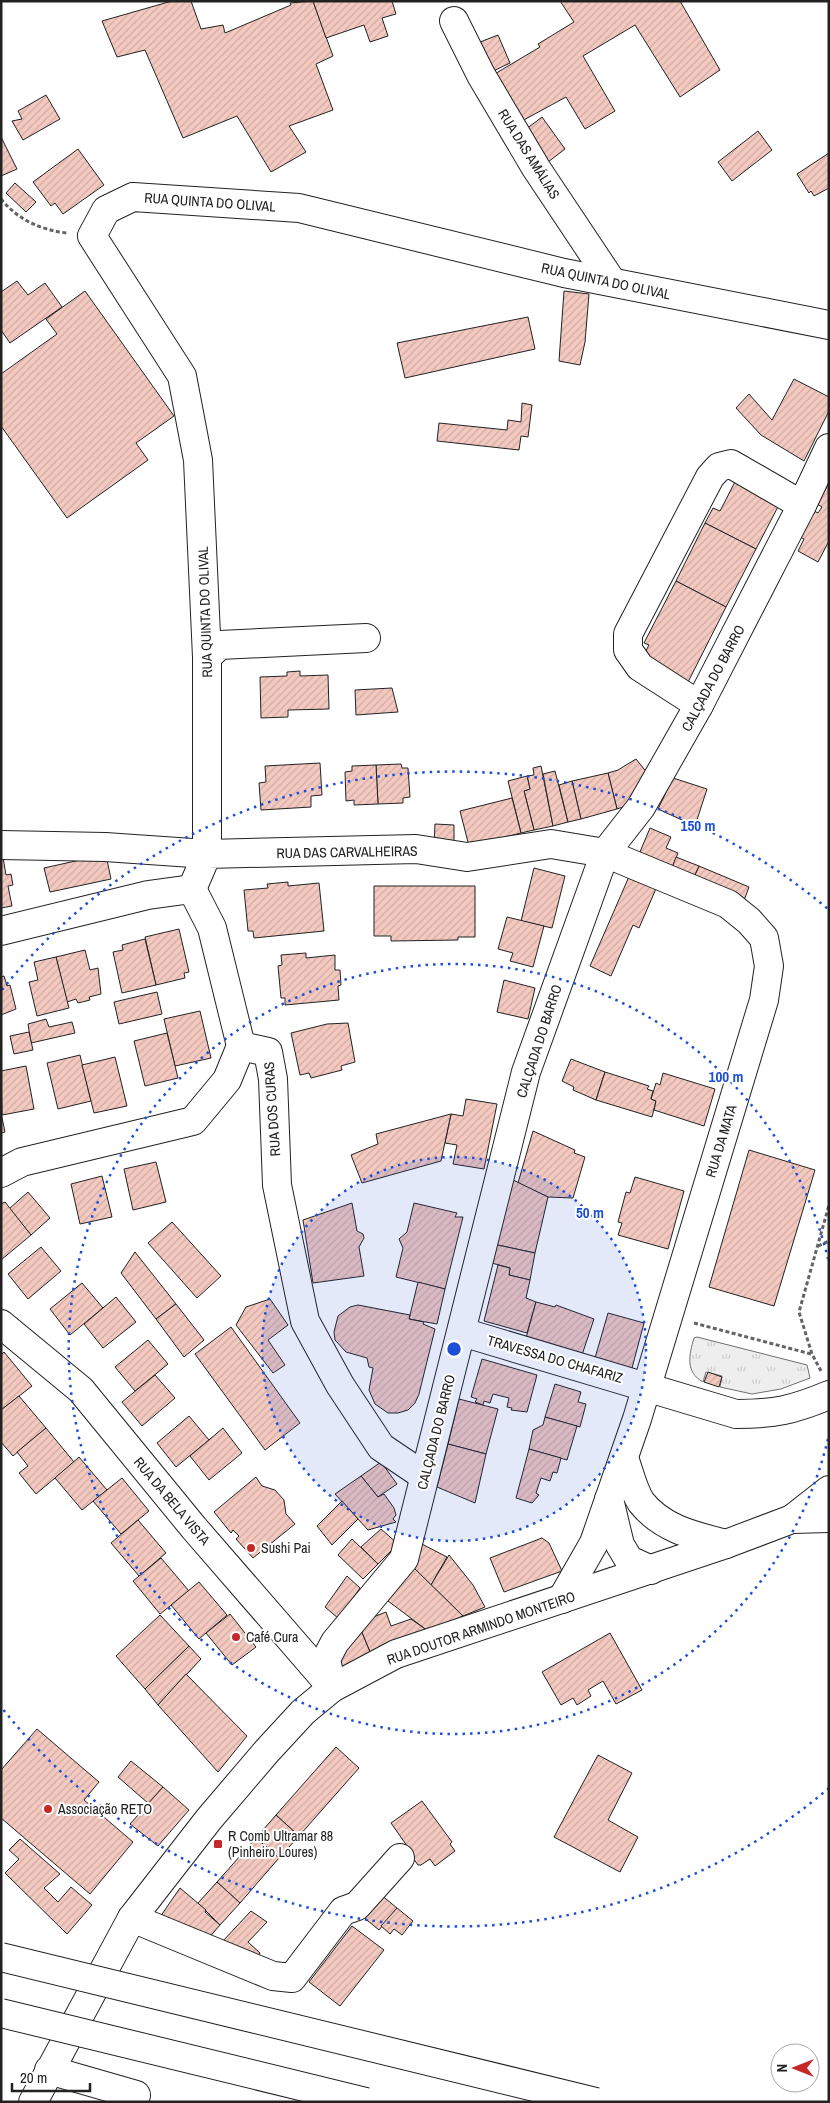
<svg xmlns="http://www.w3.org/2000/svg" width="830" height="2103" viewBox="0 0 830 2103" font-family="'Archivo Narrow',sans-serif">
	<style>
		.grass { fill: url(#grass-tufts); stroke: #6f6f6f }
		.building { fill: url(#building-hatch); stroke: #222 }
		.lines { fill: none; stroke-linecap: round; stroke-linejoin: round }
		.minor-casing { stroke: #222; stroke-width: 30 }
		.major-casing { stroke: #222; stroke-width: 30 }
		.path { stroke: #646464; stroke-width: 3; stroke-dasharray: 4 2.5; stroke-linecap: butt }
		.minor { stroke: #fff; stroke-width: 28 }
		.major { stroke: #fff; stroke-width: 28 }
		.highway-bridge-casing { stroke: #222; stroke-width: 30; stroke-linecap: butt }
		.highway-bridge { stroke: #fff; stroke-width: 28 }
		.ring { fill: none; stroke: #1d4ed8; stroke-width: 2.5; stroke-dasharray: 2.5 5 }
		.poi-dot { fill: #c62828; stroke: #fff; stroke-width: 2 }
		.labels { text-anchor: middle; stroke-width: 4; stroke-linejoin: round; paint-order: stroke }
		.street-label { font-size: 14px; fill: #222; stroke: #fff }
		.poi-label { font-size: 14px; fill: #222; stroke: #fff; text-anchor: start }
		.centre { fill: #1d4ed8; stroke: #fff; stroke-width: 2.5 }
		.ring-label { font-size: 15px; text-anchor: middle; font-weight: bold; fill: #1d4ed8; stroke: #fff; stroke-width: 4; stroke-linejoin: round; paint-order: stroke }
	</style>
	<defs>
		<pattern id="grass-tufts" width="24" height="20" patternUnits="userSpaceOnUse" patternTransform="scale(1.25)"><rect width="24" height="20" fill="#eee"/><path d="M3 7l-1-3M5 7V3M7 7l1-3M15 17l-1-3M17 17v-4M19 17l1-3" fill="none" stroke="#ccc"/></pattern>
		<pattern id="building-hatch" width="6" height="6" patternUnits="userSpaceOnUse" patternTransform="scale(1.25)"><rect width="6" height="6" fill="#f3c9c0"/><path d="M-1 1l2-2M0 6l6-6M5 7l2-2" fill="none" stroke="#d0aca5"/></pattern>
	</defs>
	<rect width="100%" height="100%" fill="#fff"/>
	<path class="grass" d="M697,1337L807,1365L810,1378L781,1389L752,1394L720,1387L722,1376L706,1372L703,1382C685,1372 689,1355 694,1338Z"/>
	<g class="building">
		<polygon points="172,1 191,1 201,29 223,25 225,33 291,5 290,3 313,1 333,56 316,64 333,110 289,126 306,152 271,172 237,116 183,138 145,50 117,57 102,21"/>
		<polygon points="313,1 392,1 396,14 382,18 388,36 370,42 364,25 326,38"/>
		<polygon points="560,1 680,1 720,70 680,97 635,25 583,56 615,111 585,129 566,97 520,122 488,78 540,47 538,44 574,22"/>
		<polygon points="498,35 510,63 487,74 475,44"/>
		<polygon points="46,95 60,119 23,140 12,121 22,119 18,111"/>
		<polygon points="542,117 565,149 548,162 525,130"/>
		<polygon points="758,131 772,150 732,181 718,162"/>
		<polygon points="1,137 17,169 1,176"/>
		<polygon points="78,149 104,185 63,214 55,203 51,206 33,182"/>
		<polygon points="829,153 829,188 814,196 811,191 809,193 797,174"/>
		<polygon points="15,183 36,202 26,212 6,193"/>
		<polygon points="17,281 28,295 45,283 62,307 10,343 1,330 1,292"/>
		<polygon points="85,291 174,416 136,443 148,460 67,518 1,426 1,374 57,334 46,319"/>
		<polygon points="564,291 589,294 585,342 580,365 559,361"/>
		<polygon points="528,317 535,349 405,378 397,343"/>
		<polygon points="794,379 829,397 829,411 804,461 761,435 736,408 749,394 772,420"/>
		<polygon points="522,403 532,405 528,437 521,436 519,450 437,441 439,423 507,430 508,420 521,422"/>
		<polygon points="737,478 781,501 756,549 705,523 713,508 720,511"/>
		<polygon points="829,483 829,541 818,562 798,551 804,539 800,537 814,511 818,513 822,507 817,504"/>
		<polygon points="705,523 756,549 726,607 676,581"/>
		<polygon points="676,581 726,607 686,686 640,662 649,645 644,643"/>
		<polygon points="300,671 300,676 328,675 329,709 288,710 288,717 261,718 260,677 287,676 287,672"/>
		<polygon points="392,688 398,712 356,715 355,690"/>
		<polygon points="636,759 648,774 629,805 617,809 608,773 618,770"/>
		<polygon points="320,763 322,795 311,796 311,807 261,810 259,783 266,782 265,766"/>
		<polygon points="401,764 402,768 408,768 410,797 403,798 403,803 378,804 376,765"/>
		<polygon points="376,765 378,804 354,805 354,800 346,801 345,772 352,771 352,766"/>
		<polygon points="541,766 553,826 534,830 524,791 530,789 527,776 534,775 533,768"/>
		<polygon points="555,771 568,822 553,826 543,774"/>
		<polygon points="608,773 617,809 581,819 572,781"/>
		<polygon points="527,776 530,789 524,791 534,830 521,833 508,781"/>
		<polygon points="673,778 707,789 695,826 658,809"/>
		<polygon points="572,781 581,819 568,822 559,785"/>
		<polygon points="512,798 521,833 469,846 460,811"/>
		<polygon points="435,824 454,825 454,845 434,845"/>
		<polygon points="650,828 671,837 666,848 678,853 670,873 637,859"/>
		<polygon points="1,857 3,857 6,875 11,874 13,885 8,886 12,906 1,908"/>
		<polygon points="676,857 699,866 692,882 670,873"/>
		<polygon points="80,860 107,860 111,879 50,892 44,868"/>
		<polygon points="699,866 749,887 743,903 692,882"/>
		<polygon points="534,868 565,876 552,928 521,921"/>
		<polygon points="631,872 658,884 639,928 633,925 611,976 590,966"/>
		<polygon points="288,882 288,886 319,883 324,931 254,938 253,931 248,931 244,890 268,888 267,884"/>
		<polygon points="374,886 475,886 475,937 458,937 458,940 391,941 391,936 374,936"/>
		<polygon points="507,917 544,926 533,967 510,961 513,953 498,949"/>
		<polygon points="179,929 189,972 184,973 185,978 156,985 145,937"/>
		<polygon points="145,939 156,985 122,993 113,952 123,950 122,945"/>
		<polygon points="85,950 90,970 98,968 101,994 89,997 90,1000 78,1003 76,999 67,1002 56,957"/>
		<polygon points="306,953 306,958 335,955 335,970 340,970 341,985 338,986 339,1000 285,1005 285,998 281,998 278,966 282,965 281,955"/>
		<polygon points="56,957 69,1008 37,1016 29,982 38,980 34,962"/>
		<polygon points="4,976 7,986 10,985 16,1009 1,1015 1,977"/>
		<polygon points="504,980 535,988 528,1019 497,1012"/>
		<polygon points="157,992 162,1014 119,1024 114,1002"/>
		<polygon points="200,1011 211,1058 175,1066 164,1019"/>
		<polygon points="46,1019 49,1027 72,1022 75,1033 31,1043 28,1024"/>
		<polygon points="348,1023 355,1062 341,1066 342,1070 311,1078 309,1073 300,1075 291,1033 327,1024"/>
		<polygon points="29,1032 33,1050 14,1054 10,1036"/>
		<polygon points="167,1033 178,1078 145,1086 134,1041"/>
		<polygon points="80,1055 91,1101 58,1109 47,1063"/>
		<polygon points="115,1057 127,1106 94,1113 82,1065"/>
		<polygon points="571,1059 605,1072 596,1100 573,1090 574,1087 562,1081"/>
		<polygon points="26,1066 34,1109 2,1115 1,1071"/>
		<polygon points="605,1072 649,1086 647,1089 653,1091 651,1099 656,1101 652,1117 596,1100"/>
		<polygon points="663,1073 715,1089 704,1126 654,1110 656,1101 651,1099 656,1083 660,1085"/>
		<polygon points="466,1099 497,1104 484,1169 453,1164 457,1145 445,1143 451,1114 463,1116"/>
		<polygon points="1,1113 5,1132 1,1133"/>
		<polygon points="451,1114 441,1161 362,1183 351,1155 378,1144 376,1134"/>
		<polygon points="533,1131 575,1150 574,1153 585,1157 573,1198 548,1197 518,1183"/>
		<polygon points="749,1150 815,1170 774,1306 709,1287"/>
		<polygon points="156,1162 166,1202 133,1210 124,1169"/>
		<polygon points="102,1176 112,1217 80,1224 71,1184"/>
		<polygon points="635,1177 684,1191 668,1249 618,1235 622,1223 618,1222 626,1192 630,1193"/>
		<polygon points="509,1178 548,1197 535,1253 493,1244"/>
		<polygon points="28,1192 50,1218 31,1235 9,1209"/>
		<polygon points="5,1202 31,1235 1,1260 1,1204"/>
		<polygon points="352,1203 357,1231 363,1234 364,1238 359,1247 364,1276 313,1283 303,1220"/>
		<polygon points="414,1203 457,1213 455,1217 463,1217 445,1289 396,1277 403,1248 399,1239 407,1232"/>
		<polygon points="172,1222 221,1276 197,1298 148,1243"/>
		<polygon points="493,1244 535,1253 530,1280 509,1275 510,1268 488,1262"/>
		<polygon points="41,1247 61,1271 28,1299 8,1274"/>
		<polygon points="135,1252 176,1304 156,1319 121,1273"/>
		<polygon points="498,1265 510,1268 509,1275 530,1280 526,1298 536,1302 527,1333 484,1321"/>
		<polygon points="418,1282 445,1289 437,1324 409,1319"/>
		<polygon points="82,1283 103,1308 70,1335 50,1309"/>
		<polygon points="116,1297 136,1322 103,1348 84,1324"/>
		<polygon points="270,1299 288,1325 268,1340 285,1365 273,1373 236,1325 246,1307"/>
		<polygon points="536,1302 555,1307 556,1305 594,1319 582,1355 526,1338"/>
		<polygon points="176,1304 204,1340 184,1357 156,1319"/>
		<polygon points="358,1305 410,1315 409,1319 424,1322 423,1324 435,1329 419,1394 415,1403 408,1410 398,1413 388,1413 375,1404 369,1390 373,1368 369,1367 367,1358 346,1352 335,1340 334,1332 338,1316 350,1307"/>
		<polygon points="608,1313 644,1323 632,1368 595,1358"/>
		<polygon points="231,1327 300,1423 265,1450 195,1354"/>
		<polygon points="148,1340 168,1364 135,1391 115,1367"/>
		<polygon points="4,1352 32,1386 1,1410 1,1355"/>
		<polygon points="482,1359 537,1375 527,1412 511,1410 512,1408 507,1407 509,1398 493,1394 490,1403 484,1401 483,1405 475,1402 477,1399 471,1397"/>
		<polygon points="708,1372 722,1377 719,1387 704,1382"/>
		<polygon points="155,1375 175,1398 142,1426 122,1402"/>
		<polygon points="555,1384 581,1392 578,1402 586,1404 580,1427 545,1417"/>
		<polygon points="19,1396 46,1428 13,1456 1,1442 1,1410"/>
		<polygon points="459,1399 498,1409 486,1454 448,1444"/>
		<polygon points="189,1416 209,1440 176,1467 157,1443"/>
		<polygon points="545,1417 577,1426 567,1460 529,1449 533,1430 543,1425"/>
		<polygon points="46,1428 74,1462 36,1494 19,1473 28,1466 17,1452"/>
		<polygon points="223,1428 242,1453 209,1480 190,1456"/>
		<polygon points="448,1444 486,1454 475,1503 437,1487"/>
		<polygon points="529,1449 561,1458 557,1473 553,1472 550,1481 541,1478 536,1493 539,1495 532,1503 516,1498"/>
		<polygon points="79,1457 107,1490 82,1510 55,1478"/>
		<polygon points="381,1462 397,1484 378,1497 361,1476"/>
		<polygon points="361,1476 378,1497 384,1494 394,1508 396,1515 393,1519 396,1522 368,1530 335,1494"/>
		<polygon points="256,1477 262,1486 275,1490 284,1500 286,1514 295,1524 253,1558 236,1539 239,1536 233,1530 231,1533 214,1512"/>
		<polygon points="122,1478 149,1511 121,1534 93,1501"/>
		<polygon points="342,1501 358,1519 332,1545 317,1526"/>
		<polygon points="138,1520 166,1553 139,1576 111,1543"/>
		<polygon points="381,1529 398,1544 378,1564 361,1547"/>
		<polygon points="542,1538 549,1543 562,1571 504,1592 490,1558"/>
		<polygon points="352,1539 378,1564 363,1579 338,1555"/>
		<polygon points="418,1542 447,1557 431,1585 411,1565"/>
		<polygon points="449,1555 473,1585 485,1607 463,1616 431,1585"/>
		<polygon points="161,1558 189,1591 160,1614 133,1581"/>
		<polygon points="411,1565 463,1616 428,1631 384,1598"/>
		<polygon points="347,1576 360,1588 339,1619 325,1607"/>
		<polygon points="199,1582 227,1615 199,1639 171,1605"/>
		<polygon points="386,1612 391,1626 411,1619 428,1631 370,1652 358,1623"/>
		<polygon points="230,1614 256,1647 232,1665 206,1633"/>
		<polygon points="160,1615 189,1646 145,1689 116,1656"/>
		<polygon points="358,1623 370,1652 342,1668 333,1656"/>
		<polygon points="610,1633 642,1690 616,1704 603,1681 588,1690 591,1696 577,1705 573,1698 561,1705 542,1672"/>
		<polygon points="189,1646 201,1659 158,1705 145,1689"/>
		<polygon points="186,1674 247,1736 218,1772 158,1705"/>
		<polygon points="37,1729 99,1782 84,1800 133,1842 90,1894 1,1818 1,1770"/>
		<polygon points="336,1747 359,1768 299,1836 276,1815"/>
		<polygon points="598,1755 632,1773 608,1820 638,1837 620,1872 554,1837"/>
		<polygon points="131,1761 163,1787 149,1804 118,1777"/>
		<polygon points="163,1787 189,1810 158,1846 130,1824"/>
		<polygon points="422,1801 452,1842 450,1844 455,1851 435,1866 430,1859 421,1865 418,1865 410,1854 412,1853 391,1823"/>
		<polygon points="276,1815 299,1836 279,1858 256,1838"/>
		<polygon points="256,1838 279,1858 240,1903 217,1882"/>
		<polygon points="20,1839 60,1874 44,1888 58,1902 71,1887 92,1905 67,1934 5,1873 19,1859 9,1850"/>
		<polygon points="217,1882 240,1903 220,1925 198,1903"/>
		<polygon points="180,1888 206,1910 205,1912 220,1925 207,1940 160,1917"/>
		<polygon points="380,1894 397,1908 379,1930 362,1916"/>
		<polygon points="397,1908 413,1921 402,1935 394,1929 390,1934 381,1926"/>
		<polygon points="251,1911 267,1922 248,1942 260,1953 256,1959 222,1942"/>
		<polygon points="352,1926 384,1950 340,2006 309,1982"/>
	</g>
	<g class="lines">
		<defs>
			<g id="minor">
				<polyline points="454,21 481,75 536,168 612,282"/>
				<polyline points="207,657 220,645 366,638"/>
				<polyline points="699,705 640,667 628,650 628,634 710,477 719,467 731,464 802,505"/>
				<polyline points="1,845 105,847 207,854 207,657 198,460 182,376 92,236 106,210 133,197 299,208 564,273 829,325"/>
				<polyline points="192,889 207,854 416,849 467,857 551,844 605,853 728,904 749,921 764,938 769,966 764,1000 637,1419 594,1543 562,1599"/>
				<polyline points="1,931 148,895 192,889 212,928 241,1046 268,1052 273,1079 277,1185 305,1321 340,1385 381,1447 424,1476"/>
				<polyline points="1,1173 22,1162 193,1121 227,1080 241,1046"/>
				<polyline points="1,1324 81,1390 194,1528 331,1686"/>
				<path d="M462,1332L736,1414C775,1414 793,1410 829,1395"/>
				<path d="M624,1458C629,1471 633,1490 641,1502C662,1529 695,1536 726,1544"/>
				<polyline points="609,1499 620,1545 629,1560 651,1570"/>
				<polyline points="332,1688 326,1659 335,1642 404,1559 526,1072 605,853 641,807 699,705 802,505 829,448"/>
				<polyline points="132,1918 273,1976 292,1978 343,1911 357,1906 400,1858"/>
				<polyline points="49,2070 136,2095 134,2102"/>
			</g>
			<g id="major">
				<polyline points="792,1519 829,1518"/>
				<polyline points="33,2102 132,1918 209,1819 267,1751 303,1712 332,1688 396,1654 726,1544 792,1519 829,1490"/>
			</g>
		</defs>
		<use href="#minor" class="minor-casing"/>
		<use href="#major" class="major-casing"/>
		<g class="path">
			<path d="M1,199C18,220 41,230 67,233"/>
			<polyline points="818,1246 829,1241"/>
			<polyline points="694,1323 811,1354"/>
			<polyline points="821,1371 812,1354 799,1312 829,1205"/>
		</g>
		<use href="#minor" class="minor"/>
		<use href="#major" class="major"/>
		<defs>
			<g id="highway-bridge">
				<polyline points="1,1957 596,2102"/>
				<polyline points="1,2013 366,2102"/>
			</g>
		</defs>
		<use href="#highway-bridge" class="highway-bridge-casing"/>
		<use href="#highway-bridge" class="highway-bridge"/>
	</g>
	<circle cx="454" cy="1349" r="192" fill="#1d4ed8" fill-opacity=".12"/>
	<g class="ring">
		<circle cx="454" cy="1349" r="192"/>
		<path d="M828 1439A385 385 0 1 1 828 1259"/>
		<path d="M829 1788A577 577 0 0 1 2 1708M2 990A577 577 0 0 1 829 910"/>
	</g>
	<g class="poi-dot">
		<circle cx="251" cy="1548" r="5"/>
		<circle cx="236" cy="1637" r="5"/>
		<circle cx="48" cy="1809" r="5"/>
		<rect x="213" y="1839" width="10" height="10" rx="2.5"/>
	</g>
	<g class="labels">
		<g class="street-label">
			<text transform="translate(529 154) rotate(58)" y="5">RUA DAS AMÁLIAS</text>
			<text transform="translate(210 202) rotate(4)" y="5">RUA QUINTA DO OLIVAL</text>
			<text transform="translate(606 281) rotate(12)" y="5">RUA QUINTA DO OLIVAL</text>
			<text transform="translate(205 612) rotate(-92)" y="5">RUA QUINTA DO OLIVAL</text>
			<text transform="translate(713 678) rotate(-62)" y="5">CALÇADA DO BARRO</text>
			<text transform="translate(347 852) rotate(-1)" y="5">RUA DAS CARVALHEIRAS</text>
			<text transform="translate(539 1041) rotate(-72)" y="5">CALÇADA DO BARRO</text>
			<text transform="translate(272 1109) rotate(-94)" y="5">RUA DOS CURAS</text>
			<text transform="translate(721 1141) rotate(-73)" y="5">RUA DA MATA</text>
			<text transform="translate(555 1359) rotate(16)" y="5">TRAVESSA DO CHAFARIZ</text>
			<text transform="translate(436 1432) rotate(-76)" y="5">CALÇADA DO BARRO</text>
			<text transform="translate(172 1501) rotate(50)" y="5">RUA DA BELA VISTA</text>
			<text transform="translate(481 1628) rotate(-19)" y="5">RUA DOUTOR ARMINDO MONTEIRO</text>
		</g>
		<g class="poi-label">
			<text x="261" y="1553">Sushi Pai</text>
			<text x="246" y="1642">Café Cura</text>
			<text x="58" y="1814">Associação RETO</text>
			<text x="228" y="1841">R Comb Ultramar 88<tspan x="228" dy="16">(Pinheiro Loures)</tspan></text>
		</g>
	</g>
	<circle cx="454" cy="1349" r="8" class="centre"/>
	<g class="ring-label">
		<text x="698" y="831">150 m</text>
		<text x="726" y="1082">100 m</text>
		<text x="590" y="1218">50 m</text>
	</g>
	<rect width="830" height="2103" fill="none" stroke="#222222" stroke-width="5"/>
	<g transform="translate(795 2068) rotate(270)"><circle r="24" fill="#ffffff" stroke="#a7a7a7"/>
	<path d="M0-4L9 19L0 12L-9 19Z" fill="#c62828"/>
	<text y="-8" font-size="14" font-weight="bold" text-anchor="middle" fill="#222222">N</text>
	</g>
	<path d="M12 2083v8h78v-8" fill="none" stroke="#222222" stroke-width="2.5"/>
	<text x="20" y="2083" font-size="15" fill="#222222" stroke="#ffffff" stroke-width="4" paint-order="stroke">20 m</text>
</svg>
